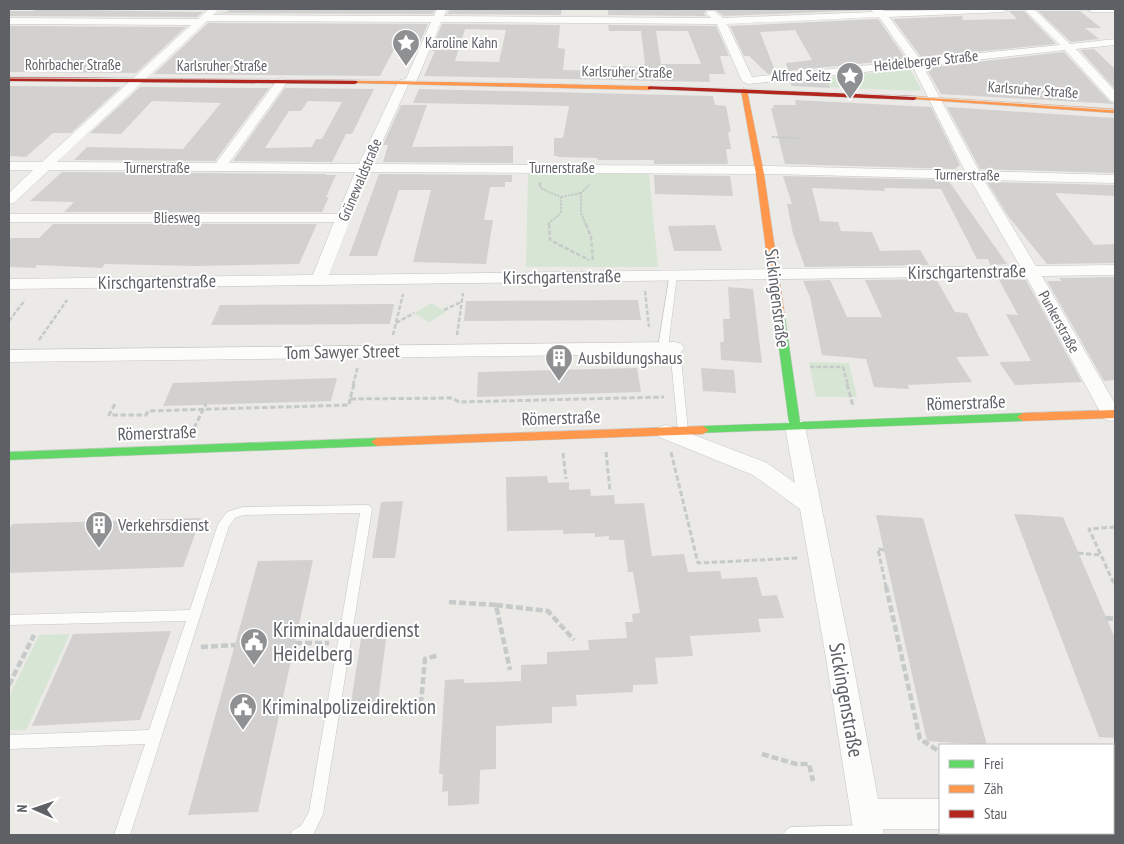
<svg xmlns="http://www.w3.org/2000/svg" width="1124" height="844" viewBox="0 0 1124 844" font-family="'PT Sans Narrow',sans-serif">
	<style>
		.green { fill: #d7e6d4 }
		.building { fill: #d2d1d0; fill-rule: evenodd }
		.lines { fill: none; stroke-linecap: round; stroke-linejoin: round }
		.lane-casing { stroke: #c6c6c6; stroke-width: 1 }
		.street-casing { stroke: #c6c6c6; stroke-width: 1 }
		.fast-casing { stroke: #c8c8c8; stroke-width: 1 }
		.slow-casing { stroke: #c8c8c8; stroke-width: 1 }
		.jam-casing { stroke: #c8c8c8; stroke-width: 1 }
		.path-far3 { stroke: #c6cac8; stroke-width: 2; stroke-dasharray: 2.5 1; stroke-linecap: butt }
		.path-far2 { stroke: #c6cac8; stroke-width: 2.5; stroke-dasharray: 4.5 2; stroke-linecap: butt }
		.path-far1 { stroke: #c6cac8; stroke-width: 3; stroke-dasharray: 5.5 2.5; stroke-linecap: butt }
		.path { stroke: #c6cac8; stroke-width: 4.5; stroke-dasharray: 7 3; stroke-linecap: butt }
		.lane { fill: #fcfcfb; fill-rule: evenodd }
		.street { fill: #fcfcfb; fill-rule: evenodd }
		.fast { fill: #63d668; fill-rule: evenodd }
		.slow { fill: #ff974d; fill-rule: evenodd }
		.jam { fill: #b3261e; fill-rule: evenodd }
		.tram { stroke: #e2e2e2; stroke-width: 1 }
		.labels { text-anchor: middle; stroke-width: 4; stroke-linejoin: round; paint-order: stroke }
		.far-poi-label { font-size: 15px; fill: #5d6064; stroke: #fff; text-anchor: start }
		.far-street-label { font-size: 15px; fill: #5d6064; stroke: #fff }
		.street-label { font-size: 18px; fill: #5d6064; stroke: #fff }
		.poi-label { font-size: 18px; fill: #5d6064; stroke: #fff; text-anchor: start }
		.near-poi-label { font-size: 21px; fill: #5d6064; stroke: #fff; text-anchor: start }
		.near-street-label { font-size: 21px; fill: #5d6064; stroke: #fff }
	</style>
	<rect width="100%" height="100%" fill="#ebeae7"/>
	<g class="green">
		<polygon points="910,69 921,89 919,91 825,87 791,81"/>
		<polygon points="649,173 658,267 526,267 528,174"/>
		<polygon points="432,303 446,312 429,322 414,313"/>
		<polygon points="809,362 849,363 857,397 816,397"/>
		<polygon points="70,634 26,730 9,730 9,697 39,635"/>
	</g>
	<g class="building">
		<polygon points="37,9 74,9 72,10 203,12 197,17 9,16 9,11 34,11"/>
		<polygon points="230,9 415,10 435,9 433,14 218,13 227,12"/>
		<polygon points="450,9 562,9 561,15 447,14"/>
		<polygon points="608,9 869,9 870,10 724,16 715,10 708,9 704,13 706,16 608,15"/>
		<polygon points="1009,11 1024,11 1056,44 921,57 893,19 962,16 963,20 1017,19"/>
		<polygon points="1038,11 1080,11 1101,28 1085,28 1099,39 1071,42"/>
		<polygon points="878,19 906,59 788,71 786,63 812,60 795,30 760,32 776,73 768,74 749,56 744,56 730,26"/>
		<polygon points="208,23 428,24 416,51 413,51 415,46 399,40 380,76 154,74"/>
		<path d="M442,24L560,25L558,48L565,49L563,70L611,71V66L640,67V64H645L641,31H609L608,25L716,26L729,56H720L725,74H709L710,82L424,76L435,51H431ZM465,29L506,30L499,62L455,61ZM656,31H688L701,64H661Z"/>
		<polygon points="9,26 186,27 136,73 9,72"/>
		<polygon points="1094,49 1115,69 1115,89 1080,50"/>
		<polygon points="1064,52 1110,102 1115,104 941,94 926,68"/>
		<polygon points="826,78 830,88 792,86 790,82"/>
		<polygon points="9,86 121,87 71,133 53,133 26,157 9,156"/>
		<polygon points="140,87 269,88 215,161 74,160 87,147 183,149 221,103 152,101 121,134 90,133"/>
		<path d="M285,88L374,89L352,134H346L332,162L233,161ZM308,101L342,102L322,139H316L312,147L265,148L289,111H301Z"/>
		<polygon points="419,89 713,96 715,105 726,106 731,132 728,132 731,149 726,149 728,164 654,164 654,160 598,160 597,158 558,157 558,156 554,156 554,138 563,138 569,106 413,103"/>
		<polygon points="795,100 931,107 960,165 955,169 785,164 771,108 774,108 773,105 796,105"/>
		<polygon points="401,105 427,105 412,147 513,146 513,163 383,162 388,145 383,145"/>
		<polygon points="947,107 1115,118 1115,173 980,169"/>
		<polygon points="62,172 326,174 326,175 336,175 326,197 329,197 322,212 64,212 74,202 30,201"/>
		<polygon points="379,174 512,175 512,182 505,182 505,187 490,187 484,220 493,220 486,264 413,262 431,190 399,190 377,256 349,256"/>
		<polygon points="654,175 730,176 733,196 655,194"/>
		<polygon points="783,176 948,180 1007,264 990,265 988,259 977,259 941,189 884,188 885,191 812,188 820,221 838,222 841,231 872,232 880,251 920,250 929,265 805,267 793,234 787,204 792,204"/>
		<polygon points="987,182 1115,185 1115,196 1055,193 1094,245 1115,244 1115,263 1047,264 1008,216"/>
		<polygon points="53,224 317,224 299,264 195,266 105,264 102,268 37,265 35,268 9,267 9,238 39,238"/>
		<polygon points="715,225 722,251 674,251 668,226"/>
		<polygon points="1115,277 1115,380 1104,381 1047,281 1062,281 1059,278"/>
		<polygon points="998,278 1026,280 1082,382 1015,385 999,362 1031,361 1006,314 1018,315"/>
		<polygon points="936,279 955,312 967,313 989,356 956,357 972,382 908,385 909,389 874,387 866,359 822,355 810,297 803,281 830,280 847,317 882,317 865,280"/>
		<polygon points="728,287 753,289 762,363 721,360 720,342 724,342 723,319 730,319"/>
		<polygon points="638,300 641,320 464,321 466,301"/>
		<polygon points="394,304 390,324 211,325 220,305"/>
		<polygon points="637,368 641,392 477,397 478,372"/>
		<polygon points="701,368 734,370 736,393 703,391"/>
		<polygon points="337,378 331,401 163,406 173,383"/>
		<polygon points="547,476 548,483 569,482 569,490 590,489 591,496 614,495 615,504 644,503 652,556 684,554 688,572 720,571 722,579 757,577 762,596 777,595 784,618 758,619 761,632 690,636 693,656 655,658 658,684 633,685 633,692 576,695 577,706 552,707 552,723 496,726 496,769 480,770 479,804 448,806 448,791 442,792 443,774 439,774 445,680 464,679 464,683 521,681 521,665 547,664 547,652 589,650 588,640 627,638 625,622 633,622 632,614 640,613 633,572 628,572 624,540 609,540 609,536 595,537 595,533 563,534 563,530 507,531 506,477"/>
		<polygon points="403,501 395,558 372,558 381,502"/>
		<polygon points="1014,514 1063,517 1115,638 1115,738 1099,737"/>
		<polygon points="876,515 923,518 987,745 927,741"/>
		<polygon points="201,518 183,567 9,573 9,530 12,524"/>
		<polygon points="313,560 258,812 188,815 258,561"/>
		<polygon points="171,631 140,720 32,726 73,634"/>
		<polygon points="387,631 378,702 351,703 362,632"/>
	</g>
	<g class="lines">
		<defs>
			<g id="lane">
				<polygon points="670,273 673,273 677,275 668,348 663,351 658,348"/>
				<polygon points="675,345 680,348 688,431 683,435 678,431 670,348"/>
				<polygon points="366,505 370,506 372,509 323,814 313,835 290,835 293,830 301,826 309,812 360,513 243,515 235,518 229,526 130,835 114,835 145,744 9,749 9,735 149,730 186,621 9,625 9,615 190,610 218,524 227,512 243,507"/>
				<polygon points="868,825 873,828 876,833 875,835 783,835 786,830 791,827"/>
			</g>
			<g id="street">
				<path d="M209,9H219L213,15L434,16L437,9H447L444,16L711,18L706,13L708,11H714L723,18L873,12L871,9H882L884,11L1008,9L1003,12L889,17L920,59L1060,45L1024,9H1034L1070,44L1115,39V45L1076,49L1115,91V102L1111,101L1065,50L923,66L979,171L1115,175V183L984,180L1036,266L1115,265V275L1042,276L1115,404V420L1111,421L1104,419L1026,276L9,289V279L313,275L334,222H9V214H338L355,172L49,170L14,203L9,204V193L33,170H9V162H42L191,25L9,24V18L198,19ZM879,17L910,61L752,77L727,24ZM207,21L431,22L406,79L400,80L398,82L359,164L229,163L288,81L282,78L278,79L216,163L57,162ZM441,22L717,24L742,81L748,84L913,67L965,171L771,166L372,164L408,85L414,84L416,82ZM369,172L771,174L970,179L1020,266L329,275Z"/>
				<polygon points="1087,9 1115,9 1115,12 1092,12"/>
				<polygon points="675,342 681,344 684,348 681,352 675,354 9,362 9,350"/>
				<polygon points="795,419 802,421 805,426 852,658 878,799 940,799 940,829 883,829 884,835 854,835 826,658 800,509 753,475 659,437 656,432 659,427 666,425 673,427 767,463 795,483 785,426 788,421"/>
				<rect x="1113" y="797" width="2" height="30"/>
			</g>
			<g id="fast">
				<polygon points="780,315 785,318 800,422 1023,413 1029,417 1023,421 699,433 697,430 699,427 703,426 789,423 775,318"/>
				<polygon points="377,438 383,442 377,446 9,460 9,452"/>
			</g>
			<g id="slow">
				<polygon points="355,80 650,86 653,88 650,90 353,83 353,81"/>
				<polygon points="744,88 747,90 764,174 785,318 780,321 775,318 756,174 741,90"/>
				<polygon points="914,96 1115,109 1115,113 912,99 911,98"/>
				<polygon points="1115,410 1115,418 1023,421 1017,417 1023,413"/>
				<polygon points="703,426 709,430 703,434 377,446 371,442 377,438"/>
			</g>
			<g id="jam">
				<polygon points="9,77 355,80 358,82 355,84 9,81"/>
				<polygon points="650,86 914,96 917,98 914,100 648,89 648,87"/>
			</g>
		</defs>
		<use href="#lane" class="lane-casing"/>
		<use href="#street" class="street-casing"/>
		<use href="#fast" class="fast-casing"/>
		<use href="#slow" class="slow-casing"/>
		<use href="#jam" class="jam-casing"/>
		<g class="path-far3">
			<polyline points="772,137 799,138"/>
			<polyline points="541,183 539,184 542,189 561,197 561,213 549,223 549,225"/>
			<polyline points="561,197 581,193"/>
			<polyline points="586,225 581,213 581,193 590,184"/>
		</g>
		<g class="path-far2">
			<polyline points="549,224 550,240 589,260"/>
			<polyline points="586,224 591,237 593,261"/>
			<polyline points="645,291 649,327"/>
			<polyline points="444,310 461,302"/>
			<polyline points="9,321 25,300"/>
			<polyline points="396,323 414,313"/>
			<polyline points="393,335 403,294"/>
			<polyline points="457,335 463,293"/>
			<polyline points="39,340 67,300"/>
			<polyline points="810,367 843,367 848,385"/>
			<polyline points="353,385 358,366"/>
		</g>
		<g class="path-far1">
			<polyline points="354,384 350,399 452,398 459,402 664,397"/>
			<polyline points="847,384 853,406"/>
			<polyline points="115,404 109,415 146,415 148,411 349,405 350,399"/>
			<polyline points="194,428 206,404"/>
			<polyline points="606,452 610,491"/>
			<polyline points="671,452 698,563 799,558"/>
			<polyline points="563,453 566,479"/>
			<polyline points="1115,527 1089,529 1115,586"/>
			<polyline points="884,550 878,549 886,587"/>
			<polyline points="1078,553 1101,555"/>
		</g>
		<g class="path">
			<polyline points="886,586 920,739 940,752"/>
			<polyline points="449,602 496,605 510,670"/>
			<polyline points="496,605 548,611 574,640"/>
			<polyline points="1106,618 1115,619"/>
			<polyline points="295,643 329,643"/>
			<polyline points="201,647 235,645"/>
			<polyline points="9,685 34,635"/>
			<polyline points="420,714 425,659 439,655"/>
			<polyline points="762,754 796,764 809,764 813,781"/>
			<polyline points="954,833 955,835"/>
		</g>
		<use href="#lane" class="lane"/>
		<use href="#street" class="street"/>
		<use href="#fast" class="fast"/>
		<use href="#slow" class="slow"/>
		<use href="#jam" class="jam"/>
		<path class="tram" d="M9,78C239,79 469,80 699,87C838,91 976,100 1115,110"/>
	</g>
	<defs>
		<symbol id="sight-pin" viewBox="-11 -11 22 30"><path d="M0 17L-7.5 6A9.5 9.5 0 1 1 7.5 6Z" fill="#8f9092" stroke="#fff"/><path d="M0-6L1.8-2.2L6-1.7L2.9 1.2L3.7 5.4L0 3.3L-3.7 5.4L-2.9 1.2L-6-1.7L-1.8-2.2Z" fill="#fff"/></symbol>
		<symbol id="building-pin" viewBox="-11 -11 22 30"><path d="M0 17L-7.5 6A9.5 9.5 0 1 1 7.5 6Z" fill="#8f9092" stroke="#fff"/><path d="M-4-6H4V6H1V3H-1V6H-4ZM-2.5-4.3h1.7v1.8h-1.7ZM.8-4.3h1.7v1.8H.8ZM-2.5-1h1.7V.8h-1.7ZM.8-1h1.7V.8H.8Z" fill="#fff"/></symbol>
		<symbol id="civic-pin" viewBox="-11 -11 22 30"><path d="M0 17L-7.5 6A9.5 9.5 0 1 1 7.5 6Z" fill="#8f9092" stroke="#fff"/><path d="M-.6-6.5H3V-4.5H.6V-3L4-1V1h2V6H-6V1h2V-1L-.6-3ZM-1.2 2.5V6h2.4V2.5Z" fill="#fff"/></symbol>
	</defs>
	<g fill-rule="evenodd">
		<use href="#sight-pin" x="390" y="27" width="32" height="43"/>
		<use href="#sight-pin" x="834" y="60" width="32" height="43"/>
		<use href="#building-pin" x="543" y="342" width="32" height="43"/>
		<use href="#building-pin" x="83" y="509" width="32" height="43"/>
		<use href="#civic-pin" x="238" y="626" width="32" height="43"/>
		<use href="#civic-pin" x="227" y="691" width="32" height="43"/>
	</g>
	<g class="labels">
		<g class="far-poi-label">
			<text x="425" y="48">Karoline Kahn</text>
			<text x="831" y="81" text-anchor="end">Alfred Seitz</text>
		</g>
		<g class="far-street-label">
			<text transform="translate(926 61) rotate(-6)" y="5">Heidelberger Straße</text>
			<text x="73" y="70">Rohrbacher Straße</text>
			<text x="222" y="71">Karlsruher Straße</text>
			<text transform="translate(627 72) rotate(1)" y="5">Karlsruher Straße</text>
			<text transform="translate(1033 90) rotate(4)" y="5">Karlsruher Straße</text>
			<text x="157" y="173">Turnerstraße</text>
			<text x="562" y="173">Turnerstraße</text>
			<text transform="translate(967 175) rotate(1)" y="5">Turnerstraße</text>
			<text transform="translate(360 180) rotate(-67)" y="5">Grünewaldstraße</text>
			<text x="177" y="223">Bliesweg</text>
			<text transform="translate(1059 322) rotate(61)" y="5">Punkerstraße</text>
		</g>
		<g class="street-label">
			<text transform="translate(967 272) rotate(-1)" y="6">Kirschgartenstraße</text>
			<text transform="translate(562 277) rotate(-1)" y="6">Kirschgartenstraße</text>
			<text transform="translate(157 282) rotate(-1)" y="6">Kirschgartenstraße</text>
			<text transform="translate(777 298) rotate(83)" y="6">Sickingenstraße</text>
			<text transform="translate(342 352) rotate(-1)" y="6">Tom Sawyer Street</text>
			<text transform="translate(966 403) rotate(-2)" y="6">Römerstraße</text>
			<text transform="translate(561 418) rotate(-2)" y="6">Römerstraße</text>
			<text transform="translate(157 433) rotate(-2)" y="6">Römerstraße</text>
		</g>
		<g class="poi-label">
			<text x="578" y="364">Ausbildungshaus</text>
			<text x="118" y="531">Verkehrsdienst</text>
		</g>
		<g class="near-poi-label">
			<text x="273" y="637">Kriminaldauerdienst<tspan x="273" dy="24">Heidelberg</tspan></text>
			<text x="262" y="714">Kriminalpolizeidirektion</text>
		</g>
		<g class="near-street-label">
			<text transform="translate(846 700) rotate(80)" y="7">Sickingenstraße</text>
		</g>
	</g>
	<rect width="1124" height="844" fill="none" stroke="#5d6064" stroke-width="20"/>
	<rect x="939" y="744" width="175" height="90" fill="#ffffff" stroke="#bebfc1"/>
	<rect x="949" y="760" width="25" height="8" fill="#63d668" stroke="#bebfc1"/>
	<text x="984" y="769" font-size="15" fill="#5d6064">Frei</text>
	<rect x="949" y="785" width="25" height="8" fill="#ff974d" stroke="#bebfc1"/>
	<text x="984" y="794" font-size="15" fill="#5d6064">Zäh</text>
	<rect x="949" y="810" width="25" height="8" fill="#b3261e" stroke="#bebfc1"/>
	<text x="984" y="819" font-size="15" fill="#5d6064">Stau</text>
	<g transform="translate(35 809) rotate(272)" stroke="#ffffff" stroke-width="4" paint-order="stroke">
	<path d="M0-4L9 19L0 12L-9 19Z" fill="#5d6064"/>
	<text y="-8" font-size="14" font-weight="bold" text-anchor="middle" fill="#5d6064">N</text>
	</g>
</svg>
